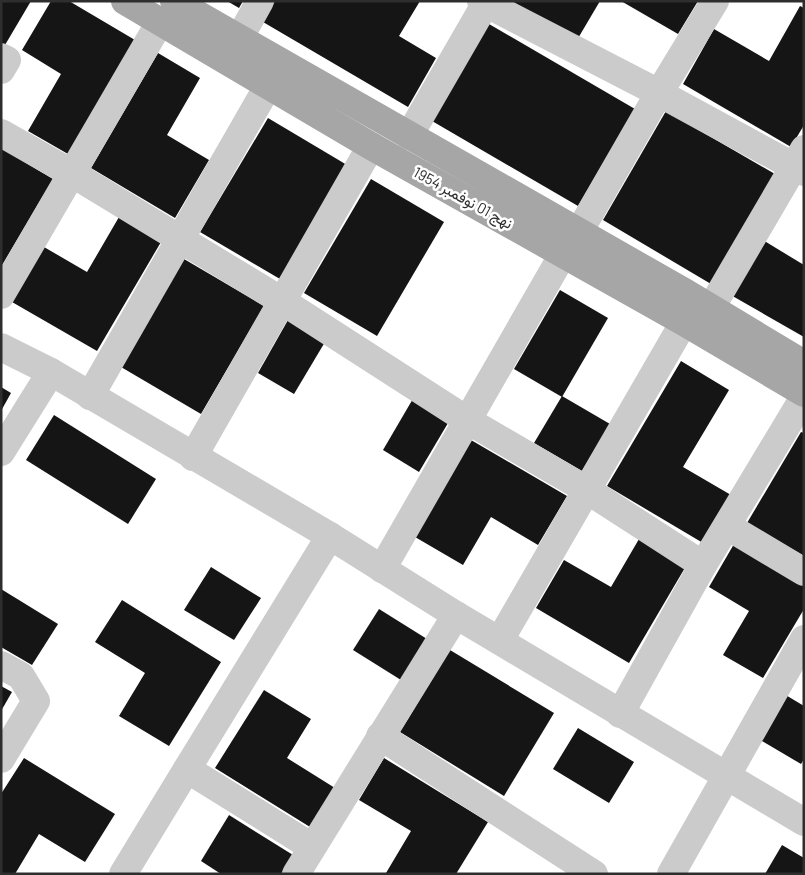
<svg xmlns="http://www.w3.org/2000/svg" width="805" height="875" viewBox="0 0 805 875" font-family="Barlow,Vazirmatn,sans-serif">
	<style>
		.building { fill: #151515 }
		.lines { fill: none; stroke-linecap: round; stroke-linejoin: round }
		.minor { stroke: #cbcbcb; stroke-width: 28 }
		.major { stroke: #a6a6a6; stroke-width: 28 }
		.labels { text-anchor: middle; stroke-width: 5; stroke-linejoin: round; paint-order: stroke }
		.street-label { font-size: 15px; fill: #2e2e2e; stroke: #fff }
	</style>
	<rect width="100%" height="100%" fill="#fff"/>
	<g class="building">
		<polygon points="1,1 31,1 5,45 1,43"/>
		<polygon points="51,1 69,1 135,40 68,154 28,131 61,74 22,50"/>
		<polygon points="227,1 243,1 239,8"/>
		<polygon points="275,1 420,1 399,36 436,58 408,107 263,22"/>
		<polygon points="511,1 600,1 577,40"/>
		<polygon points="621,1 698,1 678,34"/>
		<polygon points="800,6 804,8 804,125 791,147 683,84 714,29 769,61"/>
		<polygon points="489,24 635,109 578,206 432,121"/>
		<polygon points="158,53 200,78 167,135 209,160 175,218 91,168"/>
		<polygon points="666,111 775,174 711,284 603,220"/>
		<polygon points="268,118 347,165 280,279 200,232"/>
		<polygon points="1,148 53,179 1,267"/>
		<polygon points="371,179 444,222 377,336 304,293"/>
		<polygon points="119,217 161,242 97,351 12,302 44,247 87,272"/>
		<polygon points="761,239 804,265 804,337 729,294"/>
		<polygon points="184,259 264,306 201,414 121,367"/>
		<polygon points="560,290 608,318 562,397 514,369"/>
		<polygon points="288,320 325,342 294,394 258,373"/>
		<polygon points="681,361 729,390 683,467 731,495 703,543 607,486"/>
		<polygon points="1,387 11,393 1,411"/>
		<polygon points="562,396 610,424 582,471 534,443"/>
		<polygon points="414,397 451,418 419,472 383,450"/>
		<polygon points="54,415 156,479 128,524 26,460"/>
		<polygon points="801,432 804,433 804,556 747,523"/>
		<polygon points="471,440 567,496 538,545 491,517 463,565 415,537"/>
		<polygon points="639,539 686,566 629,663 536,608 564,560 611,587"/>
		<polygon points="734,544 804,585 804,609 763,678 723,655 749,611 709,587"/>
		<polygon points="211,567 261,598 234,640 184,610"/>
		<polygon points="1,589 58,624 32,665 1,647"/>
		<polygon points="122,600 221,662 169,746 119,716 145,673 95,642"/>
		<polygon points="379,609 427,639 401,680 353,650"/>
		<polygon points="450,650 554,713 504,796 400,732"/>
		<polygon points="1,686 12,692 1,711"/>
		<polygon points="264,690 311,719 287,758 335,788 310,827 215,768"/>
		<polygon points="784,694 804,706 804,759 801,764 757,738"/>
		<polygon points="578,728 634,762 609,803 553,769"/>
		<polygon points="24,758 115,814 85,862 39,834 15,874 1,874 1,794"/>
		<polygon points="384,758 488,822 456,874 386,873 411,831 359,800"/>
		<polygon points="229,815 293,855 281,874 221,874 201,861"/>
		<polygon points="782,845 804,858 804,874 765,874"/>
	</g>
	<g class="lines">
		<g class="minor">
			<polyline points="481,1 659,93 579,232"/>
			<polyline points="715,1 659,93 804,172"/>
			<polyline points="239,39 260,1"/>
			<polyline points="1,57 7,60 1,70"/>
			<polyline points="1,133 73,174 282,301 467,420 587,490 703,565"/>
			<polyline points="409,136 487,1"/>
			<polyline points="1,295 160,22"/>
			<polyline points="711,308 804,149"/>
			<polyline points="1,347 51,372 330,536 456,615 804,822"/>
			<polyline points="90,396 268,86"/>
			<polyline points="1,452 51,372"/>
			<polyline points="193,457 371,146"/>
			<polyline points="727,526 804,572"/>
			<polyline points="382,569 563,254"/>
			<polyline points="500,640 684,322"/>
			<polyline points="1,665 21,676 36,701 1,759"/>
			<polyline points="620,714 703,565 804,397"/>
			<polyline points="380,736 594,874"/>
			<polyline points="187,769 330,536"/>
			<polyline points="123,874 187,769 312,847"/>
			<polyline points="296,874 456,615"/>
			<polyline points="671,874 804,639"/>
		</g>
		<g class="major">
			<polyline points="125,1 371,146 684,322 804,393"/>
			<polyline points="174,1 686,293 804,364"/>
		</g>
	</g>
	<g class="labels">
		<g class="street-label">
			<text transform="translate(463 198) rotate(29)" y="5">نهج 01 نوفمبر 1954</text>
		</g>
	</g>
	<rect width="805" height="875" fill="none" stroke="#2e2e2e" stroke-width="5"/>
</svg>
